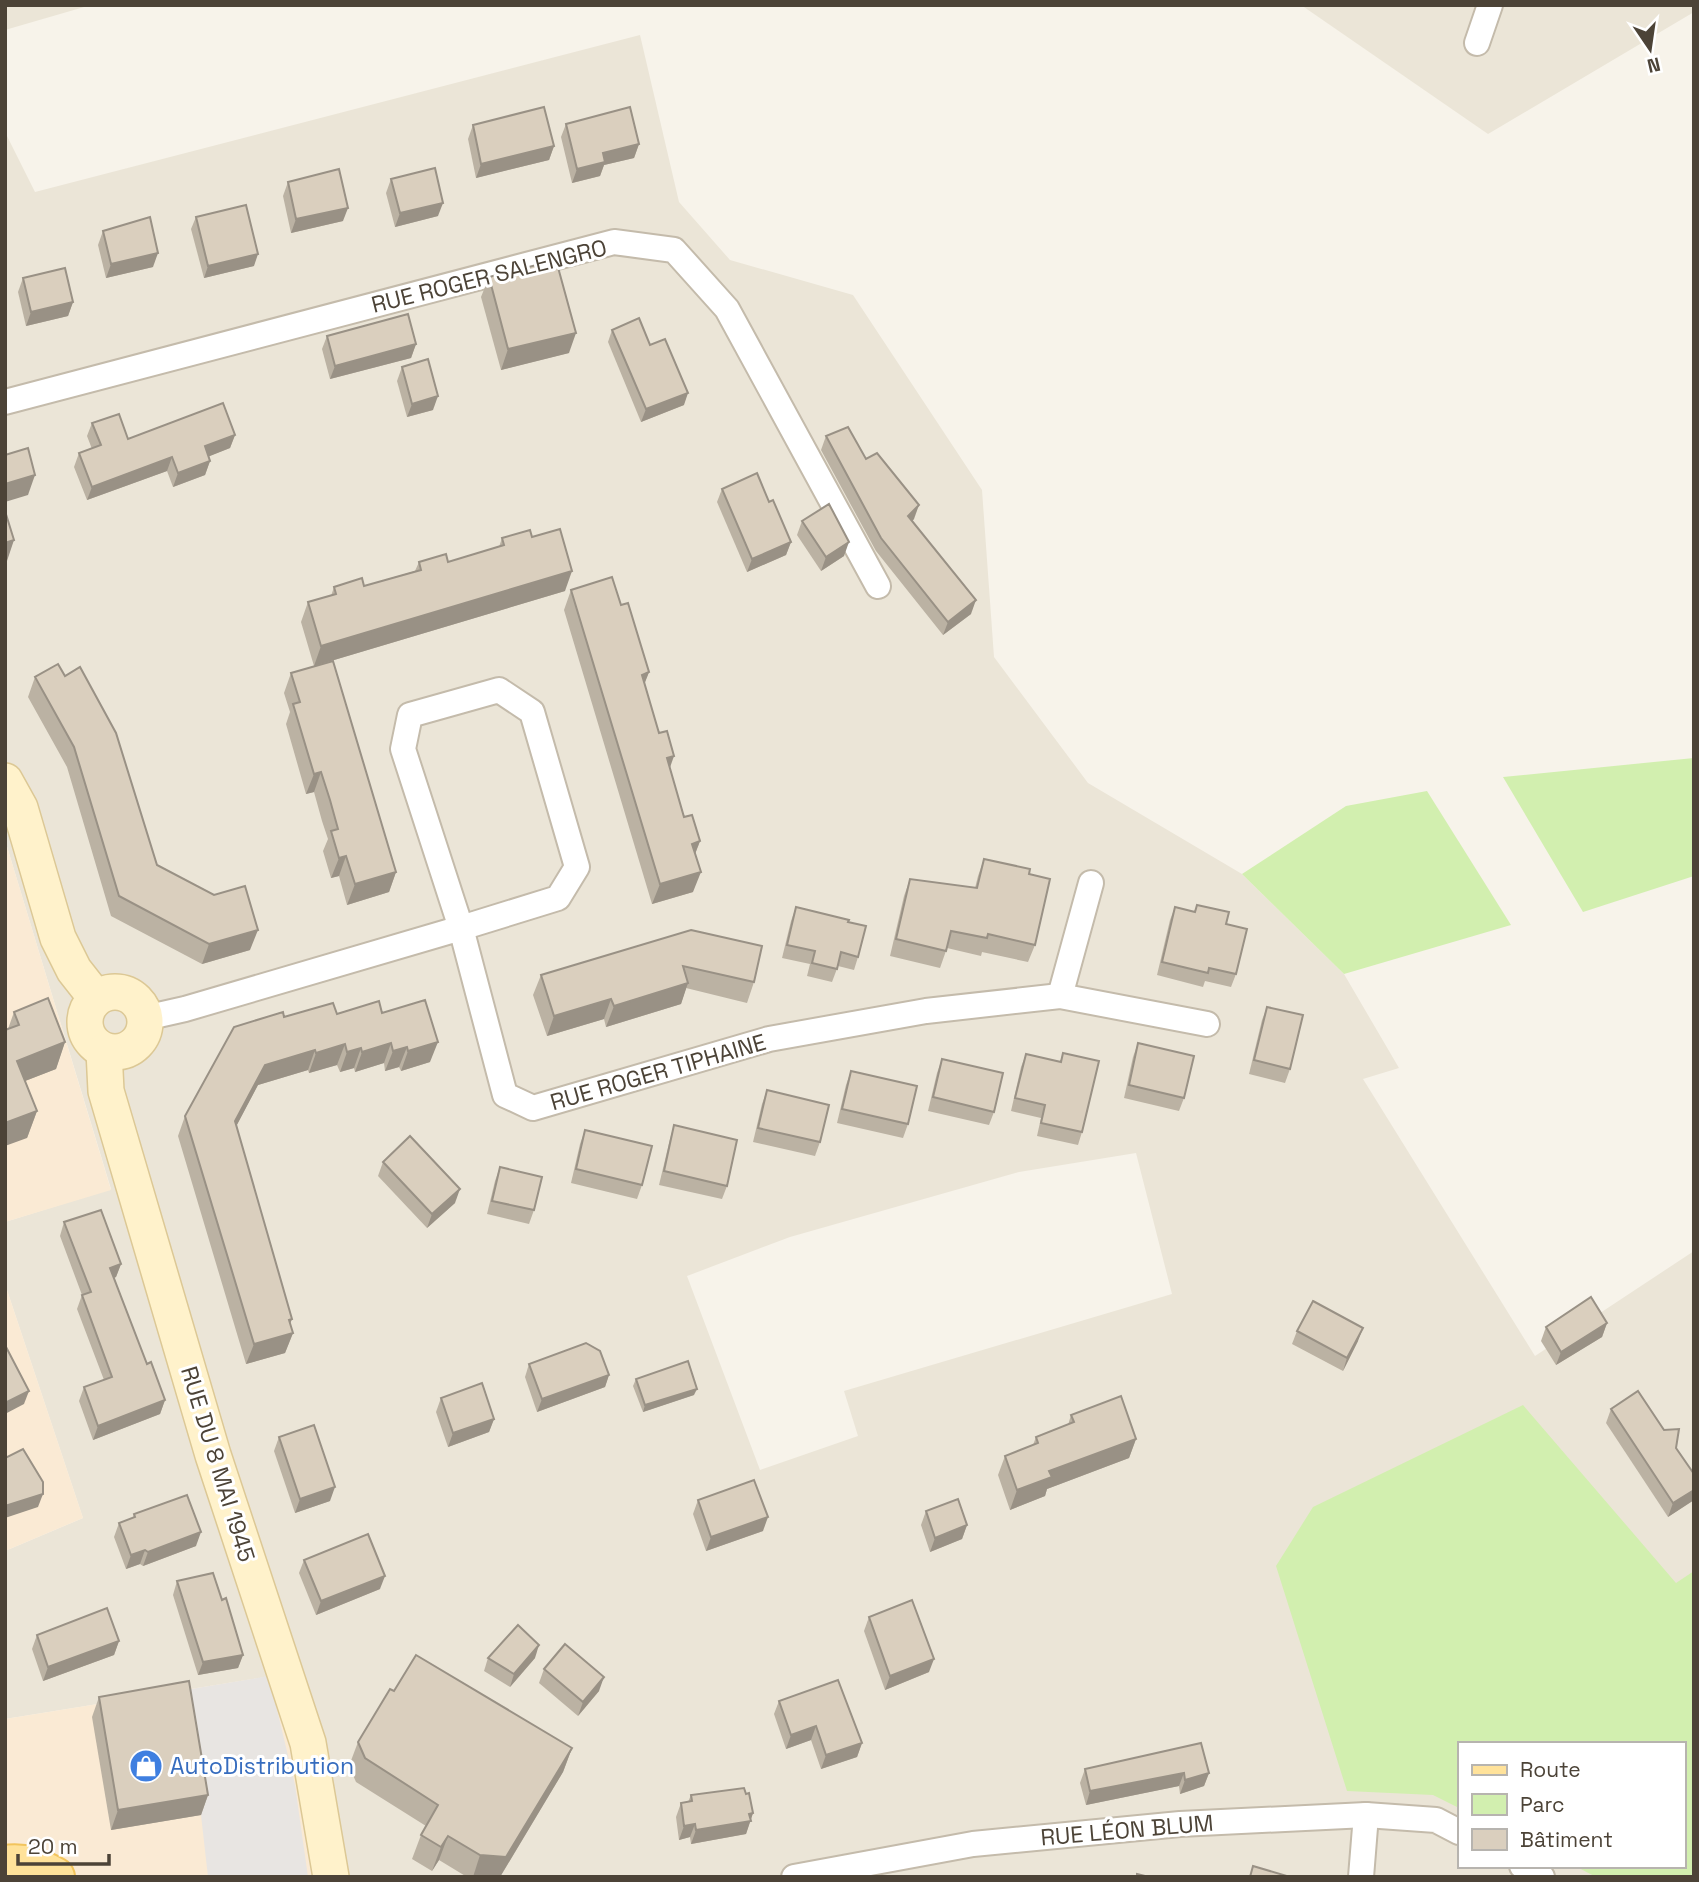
<svg xmlns="http://www.w3.org/2000/svg" width="1699" height="1882" viewBox="0 0 1699 1882" font-family="'Space Grotesk',sans-serif">
	<style>
		.residential { fill: #ebe5d7; fill-rule: evenodd }
		.commercial { fill: #faead4 }
		.green { fill: #d2efaf }
		.parking { fill: #e8e5e2 }
		.lines { fill: none; stroke-linecap: round; stroke-linejoin: round }
		.street-casing { stroke: #c4bbab; stroke-width: 28 }
		.secondary-casing { stroke: #dcc895; stroke-width: 38 }
		.primary-casing { stroke: #f2c45c; stroke-width: 42 }
		.street { stroke: #fff; stroke-width: 24 }
		.secondary { stroke: #fff2cb; stroke-width: 35 }
		.primary { stroke: #ffe29a; stroke-width: 38 }
		.wall { fill: #bbb2a3 }
		.shaded-wall { fill: #999185 }
		.building { fill: #dacfbe; stroke: #999185; stroke-width: 2 }
		.labels { text-anchor: middle; stroke-width: 6; stroke-linejoin: round; paint-order: stroke }
		.street-label { font-size: 23px; fill: #4c4337; stroke: #fff }
		.shop-label { font-size: 23px; fill: #366cbe; stroke: #fff; text-anchor: start }
	</style>
	<rect width="100%" height="100%" fill="#f7f3ea"/>
	<g class="residential">
		<polygon points="5,5 91,5 5,30"/>
		<polygon points="1301,5 1694,5 1694,12 1488,134"/>
		<path d="M640,35L679,202L730,260L853,295L982,490L994,657L1088,783L1242,874L1344,974L1399,1068L1363,1079L1535,1356L1694,1251V1877H342L303,1671L5,1719V1551L83,1518L5,1284V1222L111,1189L5,840V132L35,192ZM1136,1153L1172,1294L844,1391L858,1436L760,1470L687,1276L790,1237L1019,1172ZM1459,1744H1683V1866H1459Z"/>
	</g>
	<g class="commercial">
		<polygon points="5,840 111,1190 5,1222"/>
		<polygon points="5,1284 83,1518 5,1551"/>
		<polygon points="303,1671 342,1877 5,1877 5,1719"/>
	</g>
	<g class="green">
		<polygon points="1694,758 1694,876 1583,912 1503,777"/>
		<polygon points="1427,791 1511,925 1344,974 1242,874 1346,806"/>
		<polygon points="1523,1405 1676,1583 1694,1571 1694,1877 1596,1877 1575,1866 1683,1866 1683,1744 1459,1744 1459,1808 1433,1795 1347,1791 1276,1566 1313,1507"/>
	</g>
	<polygon class="parking" points="269,1676 295,1785 308,1877 208,1877 201,1815 179,1691"/>
	<g class="lines">
		<defs>
			<g id="street">
				<polyline points="1477,43 1490,5"/>
				<polyline points="5,402 614,242 674,250 727,309 878,586"/>
				<polygon points="499,690 532,712 577,867 558,898 461,928 403,749 410,715"/>
				<polyline points="1060,996 1091,883"/>
				<polyline points="145,1018 185,1009 461,928 505,1095 533,1108 769,1039 926,1011 1060,996 1207,1024"/>
				<polyline points="1522,1866 1542,1877"/>
				<polyline points="794,1877 973,1844 1180,1824 1366,1815 1436,1820 1459,1832"/>
				<polyline points="1361,1877 1366,1815"/>
			</g>
			<g id="secondary">
				<polyline points="5,781 20,808 58,938 74,970 96,998"/>
				<circle cx="115" cy="1022" r="30"/>
				<polyline points="104,1051 106,1091 213,1455 308,1743 331,1877"/>
			</g>
			<path id="primary" d="M5,1865C24,1862 39,1868 55,1877"/>
		</defs>
		<use href="#street" class="street-casing"/>
		<use href="#secondary" class="secondary-casing"/>
		<use href="#primary" class="primary-casing"/>
		<use href="#street" class="street"/>
		<use href="#secondary" class="secondary"/>
		<use href="#primary" class="primary"/>
	</g>
	<g class="wall">
		<polygon points="566,124 639,144 634,158 604,165 600,176 572,183 561,137"/>
		<polygon points="473,125 554,146 549,160 476,178 468,139"/>
		<polygon points="391,179 438,216 395,227 386,193"/>
		<polygon points="288,182 343,221 291,233 283,196"/>
		<polygon points="196,217 254,266 204,278 191,229"/>
		<polygon points="103,231 153,267 106,278 98,245"/>
		<polygon points="489,277 569,353 501,370 481,297"/>
		<polygon points="23,278 73,302 68,316 26,326 18,292"/>
		<polygon points="612,330 650,345 684,405 641,422 608,342"/>
		<polygon points="327,336 416,344 411,358 330,379 322,349"/>
		<polygon points="402,367 433,410 407,417 397,381"/>
		<polygon points="92,423 128,439 235,435 230,448 209,456 210,461 205,475 173,487 167,471 87,500 74,467 79,453 92,449 87,436"/>
		<polygon points="826,436 866,459 914,519 912,521 971,614 943,635 876,551 821,450"/>
		<polygon points="722,489 769,502 791,542 786,555 747,572 717,502"/>
		<polygon points="802,521 844,556 821,571 797,535"/>
		<polygon points="532,537 565,591 314,666 301,622 308,602 331,596 334,587 364,586 415,571 419,562 448,562 499,547 502,538"/>
		<polygon points="571,590 621,605 649,672 644,684 670,768 684,817 700,841 695,854 693,892 652,904 564,610"/>
		<polygon points="291,673 396,872 389,892 347,905 339,876 331,878 323,851 328,839 322,821 314,792 306,794 286,724 290,712 284,693"/>
		<polygon points="35,677 157,865 250,950 202,964 111,916 67,767 28,697"/>
		<polygon points="984,859 1029,874 1035,945 1028,962 982,952 981,956 947,948 940,968 890,956 904,896 910,879 975,888 978,876"/>
		<polygon points="1197,905 1226,924 1236,974 1231,987 1205,981 1203,987 1157,975 1170,920 1175,907 1195,912"/>
		<polygon points="796,907 848,922 858,957 854,970 838,966 832,982 807,976 810,964 782,958 791,921"/>
		<polygon points="691,930 754,982 747,1003 686,988 681,1004 606,1027 604,1019 547,1036 533,995 541,975"/>
		<polygon points="1267,1007 1290,1069 1285,1083 1249,1074 1262,1020"/>
		<polygon points="14,1012 65,1042 56,1069 25,1081 37,1111 27,1138 8,1029"/>
		<polygon points="382,1013 430,1062 401,1071 399,1067 385,1071 384,1063 355,1072 354,1068 340,1072 337,1065 309,1073 308,1070 258,1085 236,1126 293,1333 285,1353 246,1364 178,1136 185,1116 284,1017"/>
		<polygon points="1138,1043 1184,1098 1179,1111 1124,1098 1133,1057"/>
		<polygon points="1063,1053 1082,1132 1078,1145 1037,1136 1041,1118 1011,1111 1021,1067 1026,1054 1060,1062"/>
		<polygon points="942,1059 994,1112 989,1125 928,1111 937,1073"/>
		<polygon points="851,1071 908,1124 903,1138 837,1123 846,1085"/>
		<polygon points="767,1090 820,1142 815,1156 753,1142 762,1104"/>
		<polygon points="674,1125 727,1186 722,1199 659,1185 670,1139"/>
		<polygon points="585,1130 642,1185 637,1199 571,1183 580,1144"/>
		<polygon points="383,1162 455,1203 427,1228 378,1176"/>
		<polygon points="500,1167 534,1210 529,1224 487,1214 495,1181"/>
		<polygon points="64,1222 121,1264 116,1277 114,1278 147,1364 165,1400 160,1414 93,1440 79,1401 84,1387 104,1380 77,1309 82,1295 60,1236"/>
		<polygon points="1607,1323 1602,1337 1556,1365 1541,1341 1546,1327"/>
		<polygon points="1297,1331 1358,1341 1343,1371 1292,1344"/>
		<polygon points="529,1364 609,1375 605,1387 537,1412 525,1377"/>
		<polygon points="636,1379 694,1395 643,1412 633,1386"/>
		<polygon points="441,1398 494,1419 489,1432 448,1447 436,1412"/>
		<polygon points="1611,1409 1676,1448 1694,1474 1694,1500 1668,1517 1606,1423"/>
		<polygon points="1071,1415 1136,1439 1129,1458 1047,1489 1045,1496 1010,1510 998,1475 1005,1456 1033,1445 1036,1437 1068,1425"/>
		<polygon points="279,1437 330,1501 295,1513 274,1451"/>
		<polygon points="698,1500 763,1531 706,1551 693,1514"/>
		<polygon points="926,1511 967,1525 962,1539 930,1552 921,1525"/>
		<polygon points="134,1514 196,1546 143,1566 140,1564 126,1569 114,1537 119,1523 133,1518"/>
		<polygon points="304,1560 380,1589 316,1615 299,1573"/>
		<polygon points="177,1581 222,1600 243,1655 238,1668 198,1675 173,1595"/>
		<polygon points="869,1617 929,1672 885,1690 864,1631"/>
		<polygon points="37,1635 119,1641 114,1655 43,1681 32,1649"/>
		<polygon points="488,1658 535,1658 510,1687 484,1671"/>
		<polygon points="544,1669 599,1691 578,1716 539,1683"/>
		<polygon points="394,1691 572,1748 563,1772 500,1877 467,1877 439,1860 432,1871 412,1859 421,1835 426,1826 356,1782 349,1766 358,1742"/>
		<polygon points="99,1697 208,1795 201,1815 111,1830 92,1717"/>
		<polygon points="779,1701 862,1743 857,1757 821,1769 811,1740 786,1749 774,1714"/>
		<polygon points="1085,1769 1209,1773 1204,1786 1180,1794 1179,1786 1086,1805 1080,1783"/>
		<polygon points="746,1794 753,1813 746,1834 691,1844 690,1837 679,1840 676,1817 681,1803 688,1802 691,1795"/>
	</g>
	<g class="shaded-wall">
		<polygon points="639,144 634,158 604,165 600,176 572,183 577,169 603,153"/>
		<polygon points="554,146 549,160 476,178 481,164"/>
		<polygon points="443,203 438,216 395,227 400,213"/>
		<polygon points="348,208 343,221 291,233 296,219"/>
		<polygon points="158,253 153,267 106,278 111,264"/>
		<polygon points="258,254 254,266 204,278 208,266"/>
		<polygon points="73,302 68,316 26,326 31,312"/>
		<polygon points="576,333 569,353 501,370 508,349"/>
		<polygon points="416,344 411,358 330,379 335,366"/>
		<polygon points="688,393 684,405 641,422 646,409"/>
		<polygon points="438,396 433,410 407,417 412,404"/>
		<polygon points="235,435 230,448 200,460 205,446"/>
		<polygon points="172,457 167,471 87,500 92,487"/>
		<polygon points="210,461 205,475 173,487 178,473"/>
		<polygon points="35,475 28,495 5,502 5,484"/>
		<polygon points="919,505 914,519 903,530 908,516"/>
		<polygon points="14,540 7,561 5,561 5,543"/>
		<polygon points="791,542 786,555 747,572 752,559"/>
		<polygon points="849,542 844,556 821,571 826,557"/>
		<polygon points="572,571 565,591 314,666 321,646"/>
		<polygon points="976,600 971,614 943,635 948,622"/>
		<polygon points="649,672 641,693 642,675"/>
		<polygon points="674,756 667,776 667,758"/>
		<polygon points="321,772 314,792 306,794 314,774"/>
		<polygon points="700,841 692,862 692,844"/>
		<polygon points="346,856 339,876 331,878 339,858"/>
		<polygon points="396,872 389,892 347,905 355,884"/>
		<polygon points="701,872 693,892 652,904 660,884"/>
		<polygon points="258,930 250,950 202,964 209,944"/>
		<polygon points="688,983 681,1004 606,1027 614,1006"/>
		<polygon points="611,999 604,1019 547,1036 554,1016"/>
		<polygon points="65,1042 56,1069 7,1088 17,1061"/>
		<polygon points="438,1042 430,1062 401,1071 408,1051"/>
		<polygon points="391,1043 384,1063 355,1072 362,1052"/>
		<polygon points="345,1044 337,1065 309,1073 316,1053"/>
		<polygon points="407,1047 399,1067 385,1071 393,1051"/>
		<polygon points="361,1048 354,1068 340,1072 347,1052"/>
		<polygon points="315,1050 308,1070 258,1085 228,1142 235,1121 265,1065"/>
		<polygon points="37,1111 27,1138 5,1146 5,1123"/>
		<polygon points="460,1189 455,1203 427,1228 432,1214"/>
		<polygon points="121,1264 116,1277 105,1281 110,1268"/>
		<polygon points="292,1319 286,1334 293,1333 285,1353 246,1364 254,1344 289,1320"/>
		<polygon points="1607,1323 1602,1337 1556,1365 1561,1352"/>
		<polygon points="1363,1328 1358,1341 1343,1371 1347,1358"/>
		<polygon points="609,1375 605,1387 537,1412 542,1399"/>
		<polygon points="697,1389 694,1395 643,1412 645,1405"/>
		<polygon points="29,1391 24,1404 5,1414 5,1403"/>
		<polygon points="165,1400 160,1414 93,1440 98,1426"/>
		<polygon points="494,1419 489,1432 448,1447 453,1433"/>
		<polygon points="1136,1439 1129,1458 1047,1489 1045,1496 1010,1510 1017,1490 1049,1471"/>
		<polygon points="335,1487 330,1501 295,1513 300,1499"/>
		<polygon points="1694,1490 1694,1500 1668,1517 1673,1503"/>
		<polygon points="43,1494 38,1507 5,1518 5,1506"/>
		<polygon points="768,1517 763,1531 706,1551 711,1537"/>
		<polygon points="967,1525 962,1539 930,1552 935,1538"/>
		<polygon points="201,1532 196,1546 143,1566 148,1552"/>
		<polygon points="145,1550 140,1564 126,1569 131,1555"/>
		<polygon points="385,1576 380,1589 316,1615 321,1601"/>
		<polygon points="119,1641 114,1655 43,1681 48,1667"/>
		<polygon points="539,1645 535,1658 510,1687 514,1674"/>
		<polygon points="243,1655 238,1668 198,1675 203,1662"/>
		<polygon points="934,1659 929,1672 885,1690 890,1676"/>
		<polygon points="604,1677 599,1691 578,1716 583,1702"/>
		<polygon points="816,1726 811,1740 786,1749 791,1735"/>
		<polygon points="862,1743 857,1757 821,1769 826,1755"/>
		<polygon points="572,1748 563,1772 500,1877 473,1877 480,1855"/>
		<polygon points="1184,1773 1179,1786 1086,1805 1090,1791"/>
		<polygon points="1209,1773 1204,1786 1180,1794 1185,1780"/>
		<polygon points="208,1795 201,1815 111,1830 118,1810"/>
		<polygon points="753,1813 746,1834 691,1844 696,1830"/>
		<polygon points="695,1824 690,1837 679,1840 684,1826"/>
		<polygon points="448,1836 439,1860 432,1871 441,1847"/>
	</g>
	<g class="building">
		<polygon points="544,107 554,146 481,164 473,125"/>
		<polygon points="630,107 639,144 603,153 605,162 577,169 566,124"/>
		<polygon points="435,168 443,203 400,213 391,179"/>
		<polygon points="339,169 348,208 296,219 288,182"/>
		<polygon points="246,205 258,254 208,266 196,217"/>
		<polygon points="150,217 158,253 111,264 103,231"/>
		<polygon points="556,260 576,333 508,349 489,277"/>
		<polygon points="65,268 73,302 31,312 23,278"/>
		<polygon points="408,314 416,344 335,366 327,336"/>
		<polygon points="639,318 650,345 665,339 688,393 646,409 612,330"/>
		<polygon points="428,359 438,396 412,404 402,367"/>
		<polygon points="223,403 235,435 205,446 210,461 178,473 172,457 92,487 79,453 101,445 92,423 119,414 128,439"/>
		<polygon points="848,427 866,459 877,453 919,505 908,516 976,600 948,622 881,538 826,436"/>
		<polygon points="28,448 35,475 5,484 5,455"/>
		<polygon points="757,473 769,502 773,500 791,542 752,559 722,489"/>
		<polygon points="829,504 849,542 826,557 802,521"/>
		<polygon points="5,511 14,540 5,543"/>
		<polygon points="560,529 572,571 321,646 308,602 336,594 334,587 362,578 364,586 421,570 419,562 446,554 448,562 504,545 502,538 530,530 532,537"/>
		<polygon points="612,577 621,605 628,603 649,672 642,675 659,733 667,731 674,756 667,758 684,817 692,815 700,841 692,844 701,872 660,884 571,590"/>
		<polygon points="333,661 396,872 355,884 346,856 339,858 331,831 338,829 330,800 321,772 314,774 293,704 300,702 291,673"/>
		<polygon points="58,664 65,676 80,667 116,733 157,865 214,895 245,886 258,930 209,944 119,896 74,747 35,677"/>
		<polygon points="984,859 1030,869 1029,874 1050,879 1035,945 988,934 987,938 951,931 946,951 896,939 910,879 977,888"/>
		<polygon points="1197,905 1229,912 1226,924 1247,929 1236,974 1209,968 1208,973 1162,962 1175,907 1195,912"/>
		<polygon points="796,907 849,920 848,922 866,926 858,957 841,952 837,969 812,963 815,951 787,945"/>
		<polygon points="691,930 762,946 754,982 683,966 688,983 614,1006 611,999 554,1016 541,975"/>
		<polygon points="48,998 65,1042 17,1061 37,1111 5,1123 5,1030 19,1025 14,1012"/>
		<polygon points="425,1000 438,1042 408,1051 407,1047 393,1051 391,1043 362,1052 361,1048 347,1052 345,1044 316,1053 315,1050 265,1065 235,1121 292,1319 289,1320 293,1333 254,1344 185,1116 234,1027 283,1012 284,1017 333,1003 337,1014 379,1001 382,1013"/>
		<polygon points="1267,1007 1303,1015 1290,1069 1254,1060"/>
		<polygon points="1138,1043 1194,1056 1184,1098 1129,1085"/>
		<polygon points="1063,1053 1099,1061 1082,1132 1041,1123 1045,1105 1015,1098 1026,1054 1061,1062"/>
		<polygon points="942,1059 1003,1073 994,1112 933,1097"/>
		<polygon points="851,1071 917,1086 908,1124 842,1109"/>
		<polygon points="767,1090 829,1105 820,1142 758,1128"/>
		<polygon points="674,1125 737,1140 727,1186 664,1171"/>
		<polygon points="585,1130 652,1146 642,1185 576,1169"/>
		<polygon points="410,1136 460,1189 432,1214 383,1162"/>
		<polygon points="500,1167 542,1177 534,1210 492,1201"/>
		<polygon points="101,1210 121,1264 110,1268 147,1364 151,1362 165,1400 98,1426 84,1387 112,1377 82,1295 91,1292 64,1222"/>
		<polygon points="1591,1297 1607,1323 1561,1352 1546,1327"/>
		<polygon points="1313,1301 1363,1328 1347,1358 1297,1331"/>
		<polygon points="586,1343 600,1351 609,1375 542,1399 529,1364"/>
		<polygon points="5,1345 29,1391 5,1403"/>
		<polygon points="688,1361 697,1389 645,1405 636,1379"/>
		<polygon points="482,1383 494,1419 453,1433 441,1398"/>
		<polygon points="1638,1391 1664,1430 1679,1429 1676,1448 1694,1474 1694,1490 1673,1503 1611,1409"/>
		<polygon points="1121,1396 1136,1439 1049,1471 1052,1477 1017,1490 1005,1456 1038,1443 1036,1437 1074,1422 1071,1415"/>
		<polygon points="314,1425 335,1487 300,1499 279,1437"/>
		<polygon points="23,1449 43,1482 43,1494 5,1506 5,1458"/>
		<polygon points="754,1480 768,1517 711,1537 698,1500"/>
		<polygon points="187,1495 201,1532 148,1552 145,1550 131,1555 119,1523 135,1517 134,1514"/>
		<polygon points="958,1499 967,1525 935,1538 926,1511"/>
		<polygon points="368,1534 385,1576 321,1601 304,1560"/>
		<polygon points="213,1573 222,1600 226,1598 243,1655 203,1662 177,1581"/>
		<polygon points="912,1600 934,1659 890,1676 869,1617"/>
		<polygon points="107,1608 119,1641 48,1667 37,1635"/>
		<polygon points="518,1625 539,1645 514,1674 488,1658"/>
		<polygon points="565,1644 604,1677 583,1702 544,1669"/>
		<polygon points="416,1655 572,1748 506,1857 480,1855 448,1836 441,1847 421,1835 438,1805 365,1758 358,1742 390,1689 394,1691"/>
		<polygon points="838,1680 862,1743 826,1755 816,1726 791,1735 779,1701"/>
		<polygon points="189,1681 208,1795 118,1810 99,1697"/>
		<polygon points="1201,1743 1209,1773 1185,1780 1184,1773 1090,1791 1085,1769"/>
		<polygon points="744,1788 746,1794 749,1793 753,1813 749,1814 751,1821 696,1830 695,1824 684,1826 681,1803 692,1801 691,1795"/>
		<polygon points="1253,1866 1290,1877 1250,1877"/>
		<polygon points="1137,1874 1149,1877 1137,1877"/>
	</g>
	<defs>
		<symbol id="shop-disc" viewBox="-11 -11 22 22"><circle r="9.5" fill="#3f7fe0" stroke="#fff"/><path d="M-5-2.5h2.3a2.7 3.5 0 0 1 5.4 0H5L5.5 6h-11ZM-1.5-2.5h3a1.5 2.3 0 0 0-3 0Z" fill="#fff"/></symbol>
	</defs>
	<g fill-rule="evenodd">
		<use href="#shop-disc" x="127" y="1747" width="38" height="38"/>
	</g>
	<g class="labels">
		<g class="street-label">
			<text transform="translate(489 276) rotate(-14)" y="8">RUE ROGER SALENGRO</text>
			<text transform="translate(658 1072) rotate(-16)" y="8">RUE ROGER TIPHAINE</text>
			<text transform="translate(218 1464) rotate(73)" y="8">RUE DU 8 MAI 1945</text>
			<text transform="translate(1127 1830) rotate(-5)" y="8">RUE LÉON BLUM</text>
		</g>
		<g class="shop-label">
			<text x="170" y="1774">AutoDistribution</text>
		</g>
	</g>
	<rect width="1699" height="1882" fill="none" stroke="#4c4337" stroke-width="14"/>
	<rect x="1458" y="1742" width="228" height="126" fill="#ffffff" stroke="#b7b4af" stroke-width="2"/>
	<rect x="1472" y="1765" width="35" height="10" fill="#ffe29a" stroke="#b7b4af" stroke-width="2"/>
	<text x="1520" y="1777" font-size="21" fill="#4c4337">Route</text>
	<rect x="1472" y="1794" width="35" height="21" fill="#d2efaf" stroke="#b7b4af" stroke-width="2"/>
	<text x="1520" y="1812" font-size="21" fill="#4c4337">Parc</text>
	<rect x="1472" y="1829" width="35" height="21" fill="#dacfbe" stroke="#b7b4af" stroke-width="2"/>
	<text x="1520" y="1847" font-size="21" fill="#4c4337">Bâtiment</text>
	<g transform="translate(1650 49) rotate(167)" stroke="#ffffff" stroke-width="5" paint-order="stroke">
	<path d="M0-5L12 26L0 18L-12 26Z" fill="#4c4337"/>
	<text y="-10" font-size="19" font-weight="bold" text-anchor="middle" fill="#4c4337">N</text>
	</g>
	<path d="M18 1854v10h91v-10" fill="none" stroke="#4c4337" stroke-width="3.5"/>
	<text x="28" y="1854" font-size="21" fill="#4c4337" stroke="#ffffff" stroke-width="5" paint-order="stroke">20 m</text>
</svg>
